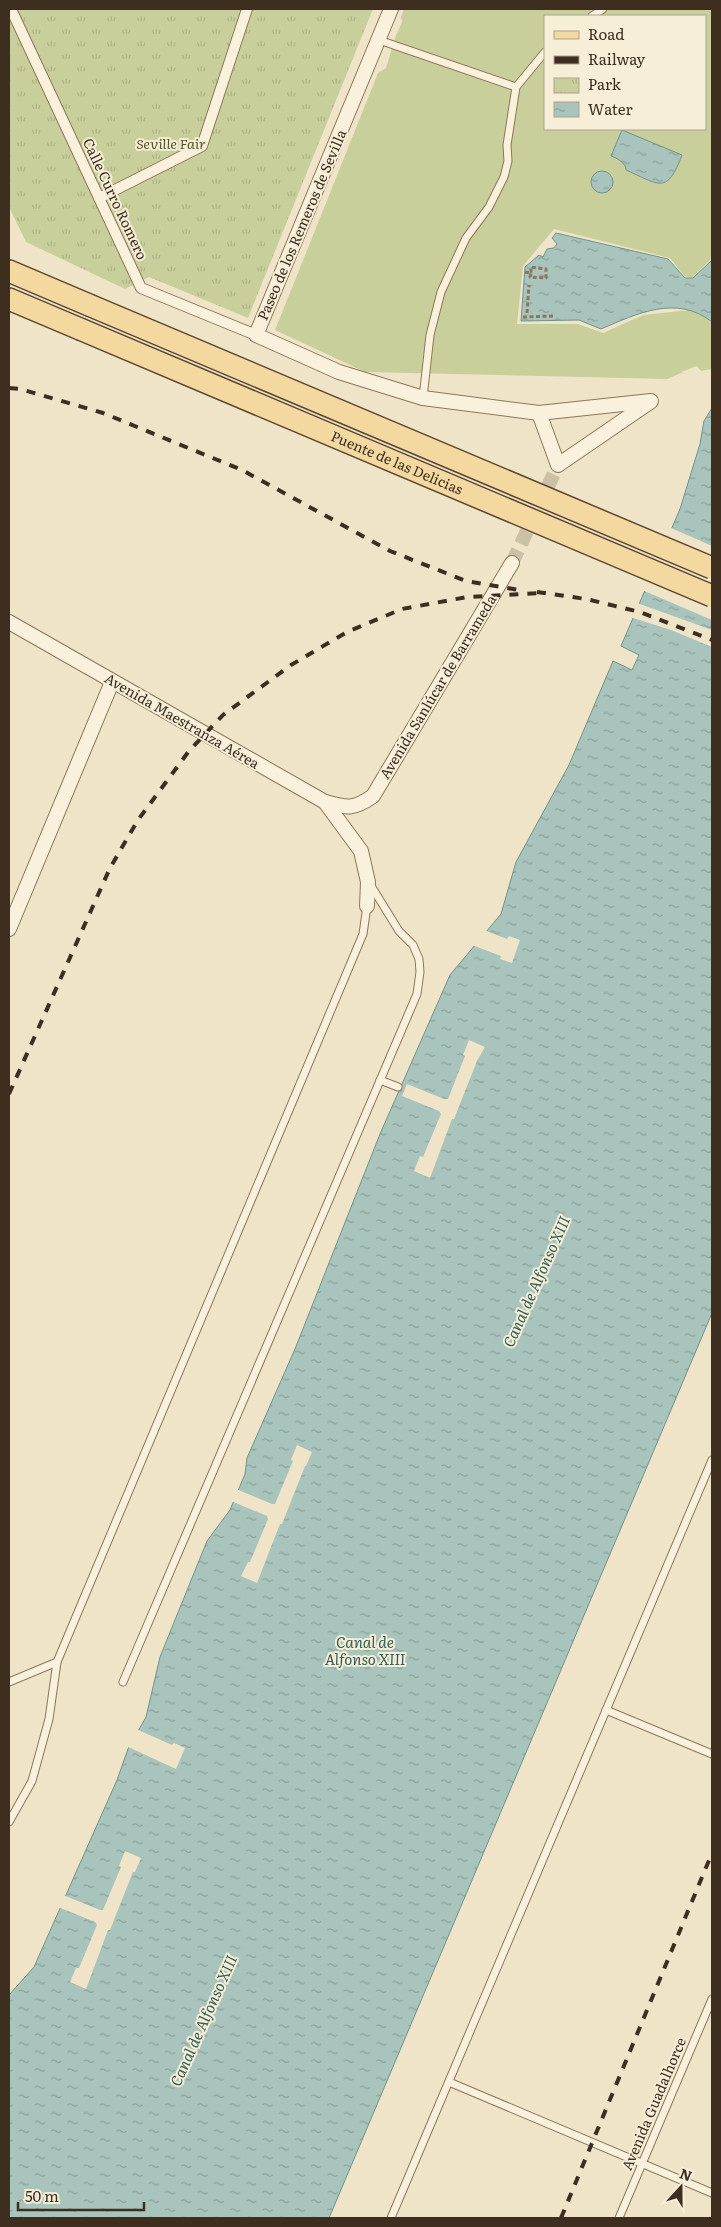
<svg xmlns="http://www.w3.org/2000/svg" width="721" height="2227" viewBox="0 0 721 2227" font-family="Literata,serif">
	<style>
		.park { fill: url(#park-tufts) }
		.garden { fill: #c9cf9b; fill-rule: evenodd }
		.water { fill: url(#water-ripples); stroke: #6f938a }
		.pier { fill: #f0e4c8 }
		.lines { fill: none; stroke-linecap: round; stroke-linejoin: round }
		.minor-tunnel { stroke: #ccc0a6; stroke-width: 14; stroke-dasharray: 14 7; stroke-linecap: butt }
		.service-casing { stroke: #8d765c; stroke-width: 9 }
		.pedestrian-casing { stroke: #8d765c; stroke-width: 12 }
		.minor-casing { stroke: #8d765c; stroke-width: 16 }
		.primary-casing { stroke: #5b4430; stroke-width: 24 }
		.path { stroke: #8d765c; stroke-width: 3; stroke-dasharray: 4 2.5; stroke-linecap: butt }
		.service { stroke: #faf1dc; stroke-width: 7 }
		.pedestrian { stroke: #faf1dc; stroke-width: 10 }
		.minor { stroke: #faf1dc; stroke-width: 14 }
		.primary { stroke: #f3d9a0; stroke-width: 21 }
		.rail { stroke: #3d2e20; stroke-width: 4; stroke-dasharray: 9 9; stroke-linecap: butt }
		.primary-bridge-casing { stroke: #5b4430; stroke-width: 24; stroke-linecap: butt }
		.primary-bridge { stroke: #f3d9a0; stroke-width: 21 }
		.labels { text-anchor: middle; stroke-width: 4; stroke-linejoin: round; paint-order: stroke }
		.park-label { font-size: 14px; font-style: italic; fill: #4d5a26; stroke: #f7eed8 }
		.street-label { font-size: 14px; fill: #3d2e20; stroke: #f7eed8 }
		.water-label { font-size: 15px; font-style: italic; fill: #2f5d5a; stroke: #f7eed8 }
	</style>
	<defs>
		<pattern id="park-tufts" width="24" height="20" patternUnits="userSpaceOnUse" patternTransform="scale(1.25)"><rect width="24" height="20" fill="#c9cf9b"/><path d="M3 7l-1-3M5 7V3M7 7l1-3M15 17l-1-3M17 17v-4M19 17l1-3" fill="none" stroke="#aeb285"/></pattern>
		<pattern id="water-ripples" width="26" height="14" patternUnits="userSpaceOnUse" patternTransform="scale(1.25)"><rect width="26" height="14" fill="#a9c4bc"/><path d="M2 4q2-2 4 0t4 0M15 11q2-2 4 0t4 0" fill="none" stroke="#8ba098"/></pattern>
	</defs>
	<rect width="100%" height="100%" fill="#f0e4c8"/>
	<polygon class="park" points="9,9 373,9 248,318 149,277 125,289 26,242 9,207"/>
	<path class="garden" d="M404,9H712V258L692,278L684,276L670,258L554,229L523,266L517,324H578L603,333L643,315L690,310L702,315L712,323V369L701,371L697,366L681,372L686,374L681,373L667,379L365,372L275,330L378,73L386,68L395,38L402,22L401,17ZM545,16H705V129H545Z"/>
	<g class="water">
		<path d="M622,130L682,155C667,195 660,185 626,170C626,163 617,158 611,156Z"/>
		<circle cx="602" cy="182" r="11"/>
		<path d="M556,233L668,259L685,278H693L712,260V322C677,294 636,314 601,329L579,320L521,321L525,267L539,255L543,257L547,249L554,248L557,244L552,238Z"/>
		<polygon points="712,408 712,1313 329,2218 9,2218 9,1995 34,1967 117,1780 128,1749 146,1717 160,1657 207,1541 230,1510 245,1474 247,1458 295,1349 380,1134 450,975 501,914 516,862 569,765 613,661 632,670 639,655 621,646 680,509 700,444 704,421"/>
	</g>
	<g class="pier">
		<polygon points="669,527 712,546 712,620 642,590"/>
		<polygon points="637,603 712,630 712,647 671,630 630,617"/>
		<polygon points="484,930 507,939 509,936 520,940 512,963 500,959 501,956 472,945"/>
		<polygon points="469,1040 485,1047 477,1061 454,1119 452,1119 430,1178 414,1171 420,1156 423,1157 441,1114 439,1111 402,1096 407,1084 444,1099 448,1099 465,1056 463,1055"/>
		<polygon points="297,1445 312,1452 306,1466 305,1466 282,1524 280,1524 257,1583 241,1576 248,1562 250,1562 268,1519 267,1516 231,1501 236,1489 272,1504 275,1504 293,1461 291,1460"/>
		<polygon points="136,1729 172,1745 174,1743 185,1748 176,1769 126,1746"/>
		<polygon points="125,1851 141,1858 135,1872 133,1872 110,1930 108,1930 86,1989 70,1982 76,1968 79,1968 97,1925 95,1922 58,1907 63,1895 100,1910 103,1910 121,1867 119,1866"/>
	</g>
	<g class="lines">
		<polyline class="minor-tunnel" points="512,563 558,465"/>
		<defs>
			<g id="service">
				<polyline points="592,16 603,9"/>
				<polyline points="379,40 516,87"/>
				<polyline points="423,398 430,335 441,292 466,238 489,207 504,177 508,161 507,145 516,87 545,52"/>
				<polyline points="380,1080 398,1087"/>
				<polyline points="9,1682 57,1662 363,934 367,906"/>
				<polyline points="123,1682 417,994 420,972 419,959 413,945 399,931 370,884"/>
				<polyline points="606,1710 712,1754"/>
				<polyline points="9,1822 32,1781 49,1719 57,1662"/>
				<polyline points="449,2082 712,2193"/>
				<polyline points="391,2218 712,1460"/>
				<polyline points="619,2218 712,1999"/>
			</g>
			<g id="pedestrian">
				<polyline points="11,9 141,288 256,335"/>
				<polyline points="99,198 202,146 247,9"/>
			</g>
			<g id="minor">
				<polyline points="391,9 256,335 339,372 423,398 539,413 651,401"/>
				<polyline points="539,413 558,465 650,402"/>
				<path d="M9,622L325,802C347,808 353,810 373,796L512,563"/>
				<polyline points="325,802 361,851 368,882 367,906"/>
				<polyline points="9,929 112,682"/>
			</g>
			<g id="primary">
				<polyline points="9,271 89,305"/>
				<polyline points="9,299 80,329"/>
			</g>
		</defs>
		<use href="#service" class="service-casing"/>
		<use href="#pedestrian" class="pedestrian-casing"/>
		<use href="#minor" class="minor-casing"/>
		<use href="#primary" class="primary-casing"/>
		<g class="path">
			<polyline points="525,272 531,273 530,277 546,278 546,269 531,267 531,273"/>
			<polyline points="527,313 529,285"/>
			<polyline points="523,317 554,316"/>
		</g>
		<use href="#service" class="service"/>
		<use href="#pedestrian" class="pedestrian"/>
		<use href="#minor" class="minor"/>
		<use href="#primary" class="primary"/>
		<g class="rail">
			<polyline points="9,388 20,389 103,413 242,470 390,551 466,581 519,590"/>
			<polyline points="537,592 586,599 640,612 712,640"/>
			<polyline points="9,1094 110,868 138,820 189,751 223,715 291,665 347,632 402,609 467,597 542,593"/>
			<polyline points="561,2218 712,1853"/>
		</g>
		<defs>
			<g id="primary-bridge">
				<polyline points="89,305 712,568"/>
				<path id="s1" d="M80,329L712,596"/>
			</g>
		</defs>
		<use href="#primary-bridge" class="primary-bridge-casing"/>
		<use href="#primary-bridge" class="primary-bridge"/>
	</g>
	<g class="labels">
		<g class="park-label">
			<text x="171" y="149">Seville Fair</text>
		</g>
		<g class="street-label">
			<text transform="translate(115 199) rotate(65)" y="5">Calle Curro Romero</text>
			<text transform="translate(302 225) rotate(-67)" y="5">Paseo de los Remeros de Sevilla</text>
			<text dy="5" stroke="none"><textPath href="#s1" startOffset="344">Puente de las Delicias</textPath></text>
			<text transform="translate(438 687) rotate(-59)" y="5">Avenida Sanlúcar de Barrameda</text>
			<text transform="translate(182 721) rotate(30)" y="5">Avenida Maestranza Aérea</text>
			<text transform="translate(654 2104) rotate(-67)" y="5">Avenida Guadalhorce</text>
		</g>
		<g class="water-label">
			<text transform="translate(537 1282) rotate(-66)" y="5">Canal de Alfonso XIII</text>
			<text x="365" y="1648">Canal de<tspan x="365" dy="17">Alfonso XIII</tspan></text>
			<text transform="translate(204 2021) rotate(-66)" y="5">Canal de Alfonso XIII</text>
		</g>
	</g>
	<rect width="721" height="2227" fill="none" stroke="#3d2e20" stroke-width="20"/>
	<rect x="544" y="15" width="162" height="115" fill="#f7eed8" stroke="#ada18e"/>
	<rect x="554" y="31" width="25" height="8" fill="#f3d9a0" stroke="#ada18e"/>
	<text x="588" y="40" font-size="15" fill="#3d2e20">Road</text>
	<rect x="554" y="56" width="25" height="8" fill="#3d2e20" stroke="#ada18e"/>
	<text x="588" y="65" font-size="15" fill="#3d2e20">Railway</text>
	<rect x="554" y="78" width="25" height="15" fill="url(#park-tufts)" stroke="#ada18e"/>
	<text x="588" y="90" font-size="15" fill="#3d2e20">Park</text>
	<rect x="554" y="102" width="25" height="15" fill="url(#water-ripples)" stroke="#ada18e"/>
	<text x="588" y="115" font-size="15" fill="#3d2e20">Water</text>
	<g transform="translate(681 2187) rotate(21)" stroke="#f7eed8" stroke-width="4" paint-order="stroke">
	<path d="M0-4L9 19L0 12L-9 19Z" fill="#3d2e20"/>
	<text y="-8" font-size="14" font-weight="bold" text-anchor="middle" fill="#3d2e20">N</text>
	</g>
	<path d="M18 2202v8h126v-8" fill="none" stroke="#3d2e20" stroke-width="2.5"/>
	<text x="25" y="2202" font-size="15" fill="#3d2e20" stroke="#f7eed8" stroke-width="4" paint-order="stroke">50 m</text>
</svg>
